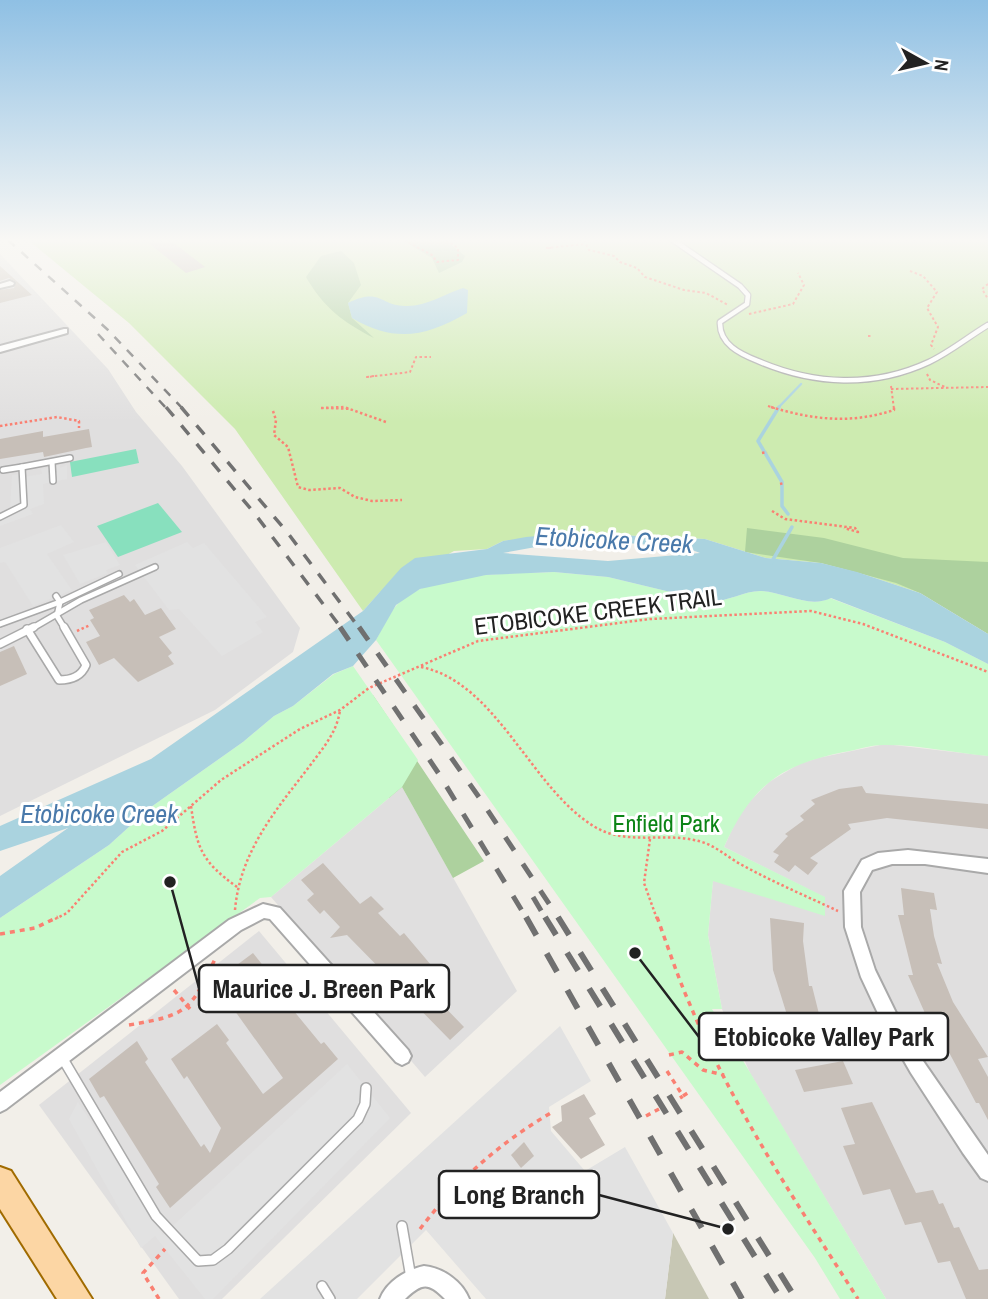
<svg xmlns="http://www.w3.org/2000/svg" width="988" height="1299" viewBox="0 0 988 1299" font-family="'Archivo Narrow',sans-serif">
	<style>
		.residential { fill: #e0dfdf }
		.construction { fill: #c7c7b4 }
		.grass { fill: #cdebb0 }
		.forest { fill: #add19e }
		.park { fill: #c8facc }
		.pitch { fill: #88e0be }
		.parking { fill: #e2e2e2 }
		.water { fill: #aad3df; fill-rule: evenodd }
		.lines { fill: none; stroke-linecap: round; stroke-linejoin: round }
		.stream-far1 { stroke: #aad3df; stroke-width: 2.5 }
		.stream { stroke: #aad3df; stroke-width: 3.5 }
		.building { fill: #c7bfb8 }
		.lane-far3-casing { stroke: #a9a9a9; stroke-width: 7 }
		.lane-far2-casing { stroke: #a9a9a9; stroke-width: 8 }
		.lane-far1-casing { stroke: #a9a9a9; stroke-width: 10 }
		.lane-casing { stroke: #a9a9a9; stroke-width: 12 }
		.street-casing { stroke: #a9a9a9; stroke-width: 4 }
		.primary-casing { stroke: #a06b00; stroke-width: 4 }
		.path-far2 { stroke: #fa8072; stroke-width: 2; stroke-dasharray: 2.5 2.5; stroke-linecap: butt }
		.path-far1 { stroke: #fa8072; stroke-width: 2.5; stroke-dasharray: 2.5 2.5; stroke-linecap: butt }
		.path { stroke: #fa8072; stroke-width: 3.5; stroke-dasharray: 5 5; stroke-linecap: butt }
		.lane-far3 { stroke: #fff; stroke-width: 4.5 }
		.lane-far2 { stroke: #fff; stroke-width: 5 }
		.lane-far1 { stroke: #fff; stroke-width: 7 }
		.lane { stroke: #fff; stroke-width: 9 }
		.street { fill: #fff; fill-rule: evenodd }
		.primary { fill: #fcd6a4; fill-rule: evenodd }
		.rail-far3 { stroke: #707070; stroke-width: 2.5; stroke-dasharray: 9 9; stroke-linecap: butt }
		.rail-far2 { stroke: #707070; stroke-width: 3.5; stroke-dasharray: 12 12; stroke-linecap: butt }
		.rail-far1 { stroke: #707070; stroke-width: 5; stroke-dasharray: 16 16; stroke-linecap: butt }
		.rail { stroke: #707070; stroke-width: 6; stroke-dasharray: 21 21; stroke-linecap: butt }
		.labels { text-anchor: middle; stroke-width: 6; stroke-linejoin: round; paint-order: stroke }
		.street-label { font-size: 24px; fill: #222; stroke: #fff }
		.park-label { font-size: 24px; fill: #0c8416; stroke: #fff }
		.water-label { font-size: 26px; font-style: italic; fill: #4a7aab; stroke: #fff }
		.leader { fill: none; stroke: #222; stroke-width: 2.5 }
		.callout-dot { fill: #222; stroke: #fff; stroke-width: 2.5 }
		.callout { fill: #fff; stroke: #222; stroke-width: 2.5 }
		.callout-label { font-size: 26px; text-anchor: middle; font-weight: bold; fill: #222 }
	</style>
	<rect width="100%" height="100%" fill="#f2efe9"/>
	<g class="residential">
		<polygon points="0,254 108,369 136,412 182,466 300,628 293,652 215,710 0,816"/>
		<polygon points="885,744 988,756 988,1299 886,1299 750,1073 722,1009 708,935 713,880 825,915 824,897 724,847 741,810 769,782 799,764 818,758"/>
		<polygon points="402,787 517,991 425,1077 271,897"/>
		<polygon points="259,931 411,1113 222,1299 179,1299 39,1105"/>
	</g>
	<polygon class="construction" points="673,1233 709,1299 665,1299"/>
	<polygon class="grass" points="28,240 988,240 988,562 963,562 920,593 857,572 821,563 766,558 705,539 571,533 503,541 487,549 454,551 380,592 363,611 235,429 129,323"/>
	<g class="forest">
		<polygon points="402,240 445,240 465,256 462,262 439,273 432,258"/>
		<path d="M341,251L354,263L361,285L348,303L352,318L374,338C344,323 323,307 306,277L321,256Z"/>
		<polygon points="747,528 824,538 903,558 988,562 988,634 920,593 896,583 821,563 745,552"/>
		<polygon points="373,695 484,861 453,878 402,787 389,798"/>
	</g>
	<g class="park">
		<path d="M554,572L608,577L712,602C728,601 745,591 760,591C784,592 809,609 830,598L945,642L988,664V756C955,753 920,745 886,745C873,744 857,750 844,752C779,765 751,787 724,847L825,897V916L713,881L708,935L722,1009H712L886,1299H840L815,1258L376,640C382,629 387,617 395,607C423,571 513,574 554,572Z"/>
		<polygon points="353,666 418,760 402,787 271,897 260,898 0,1085 0,918 109,845 151,807 243,742 274,716 293,706 334,674"/>
	</g>
	<g class="pitch">
		<polygon points="136,449 139,463 72,477 70,462"/>
		<polygon points="158,503 182,532 118,557 97,526"/>
	</g>
	<g class="parking">
		<polygon points="60,465 60,468 67,465 67,479 43,484 44,504 30,509 33,514 0,526 0,513 10,510 12,475 21,474 23,477 42,474 41,469"/>
		<polygon points="61,525 74,542 47,554 72,590 33,606 5,562 0,563 0,548"/>
		<polygon points="106,542 120,565 106,570 108,573 80,584 63,555"/>
		<polygon points="187,542 193,548 204,543 267,617 255,622 263,632 222,656 179,609 169,610 135,565"/>
		<polygon points="560,1026 591,1081 549,1107 551,1131 585,1171 625,1147 673,1233 665,1299 486,1299 426,1230 357,1299 260,1299"/>
		<polygon points="347,1064 390,1118 213,1299 205,1299 155,1236 141,1248 69,1119 78,1102 163,1235"/>
	</g>
	<g class="water">
		<path d="M463,288L468,290L467,313C425,337 395,343 352,318L348,303C381,287 380,306 405,306C426,307 444,294 463,288Z"/>
		<path d="M571,533L705,539L766,558L821,563L857,572L920,593L988,634V664L945,642L831,598C809,609 784,592 760,591C745,591 728,601 712,602L608,577L554,572L486,575L420,589L396,605L376,640L353,666L333,674L293,706L274,716L243,742L151,807L109,845L0,918V876L68,828L0,851V826L151,759L363,611L401,568L415,558L487,549L503,541L526,537ZM591,540L687,548L700,553L608,561L503,553L569,541Z"/>
	</g>
	<g class="lines">
		<polyline class="stream-far1" points="777,409 801,384"/>
		<g class="stream">
			<polyline points="779,407 758,441 782,482 782,506 788,514"/>
			<polyline points="771,563 792,527"/>
		</g>
	</g>
	<g class="building">
		<polygon points="145,240 170,240 205,267 186,273"/>
		<polygon points="0,266 32,295 0,303 0,290 14,288 16,282 9,278 0,281"/>
		<polygon points="89,429 92,447 86,448 44,457 43,452 0,459 0,439 43,431 43,437"/>
		<polygon points="124,595 130,602 134,599 145,615 161,608 176,629 159,637 172,653 168,656 174,664 138,682 114,658 99,665 86,642 100,636 90,620 94,618 89,610"/>
		<polygon points="14,646 27,674 0,686 0,652"/>
		<polygon points="862,786 866,793 988,804 988,829 887,818 848,824 851,829 810,858 818,863 808,875 795,865 789,872 774,862 779,855 773,852 788,836 785,834 804,820 800,816 815,804 811,800 839,789"/>
		<polygon points="323,863 360,904 371,896 384,909 378,913 400,936 404,933 431,965 429,967 445,984 433,995 464,1027 450,1040 347,935 330,938 340,927 324,910 320,914 307,900 314,894 301,880"/>
		<polygon points="901,888 934,893 937,910 930,909 934,936 942,964 937,963 953,1002 988,1057 978,1059 988,1077 988,1120 979,1103 976,1103 936,1028 932,1029 908,975 913,975 898,915 904,915"/>
		<polygon points="770,918 804,923 803,941 809,986 812,986 821,1022 825,1022 832,1044 797,1047 773,970"/>
		<polygon points="253,953 265,968 261,971 321,1044 324,1042 338,1059 170,1208 156,1187 159,1184 104,1096 100,1098 89,1079 137,1041 148,1059 145,1062 201,1147 204,1144 210,1153 221,1128 187,1076 184,1079 171,1059 217,1024 229,1040 226,1043 263,1094 283,1078 227,1000 222,1003 210,985"/>
		<polygon points="843,1061 853,1084 804,1092 795,1070"/>
		<polygon points="584,1094 596,1114 589,1118 605,1145 581,1159 552,1127 562,1121 561,1106"/>
		<polygon points="872,1102 916,1193 933,1190 939,1204 943,1203 954,1228 959,1227 979,1270 988,1269 988,1299 966,1299 950,1261 938,1263 921,1222 905,1225 890,1189 863,1195 843,1146 855,1144 841,1108"/>
		<polygon points="524,1142 534,1156 521,1168 511,1155"/>
	</g>
	<g class="lines">
		<defs>
			<path id="lane-far3" d="M673,240L740,286L748,295L747,304L720,322C719,344 740,354 758,361C814,385 873,388 929,362C950,352 968,337 988,325"/>
			<g id="lane-far2">
				<polyline points="52,462 53,481"/>
				<polyline points="22,467 70,458"/>
				<polyline points="0,517 24,505 22,467 3,470"/>
				<polyline points="0,624 60,602 56,596"/>
				<polyline points="31,629 81,600 155,567"/>
				<polyline points="65,629 57,616 60,602 119,574"/>
			</g>
			<g id="lane-far1">
				<path d="M27,629L59,680C71,680 81,677 86,665L64,627"/>
				<polyline points="0,644 34,627"/>
			</g>
			<g id="lane">
				<polyline points="63,1059 156,1216 198,1261 213,1260 228,1249 358,1119 365,1104 366,1088"/>
				<polyline points="402,1226 411,1278"/>
				<polyline points="322,1286 330,1299"/>
			</g>
			<g id="street">
				<polygon points="10,281 14,283 13,285 0,288 0,284"/>
				<polygon points="64,329 67,329 67,333 0,352 0,346"/>
				<polygon points="908,850 988,859 988,873 925,864 892,864 872,870 860,892 861,927 875,970 896,1013 923,1061 988,1155 988,1181 981,1178 963,1153 911,1073 884,1026 861,977 845,927 844,891 862,860 878,853"/>
				<polygon points="263,904 280,908 408,1050 411,1056 408,1062 402,1065 396,1062 270,919 264,918 241,930 6,1109 0,1112 0,1092 229,920"/>
				<path d="M424,1266C443,1268 462,1281 469,1299H445C428,1282 422,1283 405,1299H380C387,1281 406,1270 424,1266Z"/>
			</g>
			<polygon id="primary" points="0,1167 11,1171 92,1299 57,1299 0,1209"/>
		</defs>
		<use href="#lane-far3" class="lane-far3-casing"/>
		<use href="#lane-far2" class="lane-far2-casing"/>
		<use href="#lane-far1" class="lane-far1-casing"/>
		<use href="#lane" class="lane-casing"/>
		<use href="#street" class="street-casing"/>
		<use href="#primary" class="primary-casing"/>
		<g class="path-far2">
			<polyline points="404,240 432,255 437,262 458,260 458,248 446,240"/>
			<polyline points="584,240 589,250 614,256 620,262 637,268 645,277 684,290 706,293 728,305"/>
			<polyline points="551,248 546,248 585,244"/>
			<polyline points="910,271 923,276 937,292 927,308 938,327 931,345 934,349"/>
			<polyline points="988,284 982,289 988,299"/>
			<polyline points="749,314 793,304 804,285 798,273"/>
			<polyline points="868,336 873,336"/>
			<polyline points="927,374 930,380 947,388"/>
			<polyline points="374,376 367,377 410,372 416,357 431,357"/>
			<polyline points="891,386 894,409"/>
			<polyline points="891,389 988,387"/>
			<polyline points="768,406 777,409"/>
			<polyline points="321,408 349,409"/>
		</g>
		<g class="path-far1">
			<path d="M771,407C814,420 851,424 894,410V407"/>
			<polyline points="321,408 344,407 386,422"/>
			<polyline points="273,411 276,420 274,435 288,447 298,487 309,490 340,488 355,497 372,501 402,500"/>
			<polyline points="0,426 57,417 79,421 79,428"/>
			<polyline points="762,453 767,452"/>
			<polyline points="780,484 784,483"/>
			<polyline points="772,511 785,519 855,528 858,532 844,528"/>
			<polyline points="77,631 90,625"/>
			<path d="M421,667C497,682 531,789 595,827C629,847 669,830 705,843C718,848 729,858 742,865C773,882 806,896 838,911"/>
			<path d="M191,806C197,848 201,861 237,887"/>
			<polyline points="650,839 644,883 657,919"/>
			<path d="M235,910C240,852 275,811 309,767C322,749 337,733 340,710"/>
			<polyline points="55,919 67,913 122,852 162,831 221,780 300,729 340,710 369,688 478,641 650,619 811,611 863,624 988,672"/>
		</g>
		<g class="path">
			<path d="M657,917C668,947 678,978 691,1007C734,1110 798,1205 858,1299"/>
			<polyline points="0,934 35,928 58,917"/>
			<polyline points="174,990 190,1009"/>
			<path d="M129,1025C187,1015 190,1012 215,959"/>
			<polyline points="669,1055 682,1052 703,1070 724,1075"/>
			<polyline points="667,1071 683,1096 680,1098"/>
			<polyline points="683,1096 691,1091"/>
			<polyline points="646,1116 659,1109"/>
			<path d="M420,1229C457,1180 501,1142 554,1111"/>
			<polyline points="159,1299 143,1273 165,1249"/>
		</g>
		<use href="#lane-far3" class="lane-far3"/>
		<use href="#lane-far2" class="lane-far2"/>
		<use href="#lane-far1" class="lane-far1"/>
		<use href="#lane" class="lane"/>
		<use href="#street" class="street"/>
		<use href="#primary" class="primary"/>
		<g class="rail-far3">
			<polyline points="8,240 108,330 183,409"/>
			<polyline points="98,334 167,409"/>
		</g>
		<g class="rail-far2">
			<polyline points="166,407 255,514 342,629"/>
			<polyline points="181,407 287,532 360,629"/>
		</g>
		<g class="rail-far1">
			<polyline points="340,627 439,774 527,919"/>
			<polyline points="359,627 481,800 559,919"/>
			<polyline points="533,897 546,919"/>
		</g>
		<g class="rail">
			<polyline points="526,917 742,1299"/>
			<polyline points="545,917 781,1299"/>
			<polyline points="558,917 796,1299"/>
		</g>
	</g>
	<linearGradient id="sky" x2="0" y2="1"><stop stop-color="#8fc0e4"/><stop offset="0.57" stop-color="#f9f8f5"/><stop offset="1" stop-color="#f9f8f5" stop-opacity="0"/></linearGradient>
	<rect width="988" height="422" fill="url(#sky)"/>
	<g class="labels">
		<g class="street-label">
			<text transform="translate(598 612) rotate(-7)" y="8">ETOBICOKE CREEK TRAIL</text>
		</g>
		<g class="park-label">
			<text x="666" y="832">Enfield Park</text>
		</g>
		<g class="water-label">
			<text transform="translate(614 540) rotate(3)" y="9">Etobicoke Creek</text>
			<text x="99" y="823">Etobicoke Creek</text>
		</g>
	</g>
	<path class="leader" d="M170 882L199 988M635 953L699 1037M728 1229L599 1195"/>
	<g class="callout-dot">
		<circle cx="170" cy="882" r="7"/>
		<circle cx="635" cy="953" r="7"/>
		<circle cx="728" cy="1229" r="7"/>
	</g>
	<g class="callout">
		<rect x="199" y="965" width="250" height="47" rx="7"/>
		<rect x="699" y="1013" width="249" height="47" rx="7"/>
		<rect x="439" y="1171" width="160" height="47" rx="7"/>
	</g>
	<g class="callout-label">
		<text x="324" y="998">Maurice J. Breen Park</text>
		<text x="824" y="1046">Etobicoke Valley Park</text>
		<text x="519" y="1204">Long Branch</text>
	</g>
	<g transform="translate(925 63) rotate(98)" stroke="#ffffff" stroke-width="5" paint-order="stroke">
	<path d="M0-5L12 26L0 18L-12 26Z" fill="#222222"/>
	<text y="-10" font-size="19" font-weight="bold" text-anchor="middle" fill="#222222">N</text>
	</g>
</svg>
